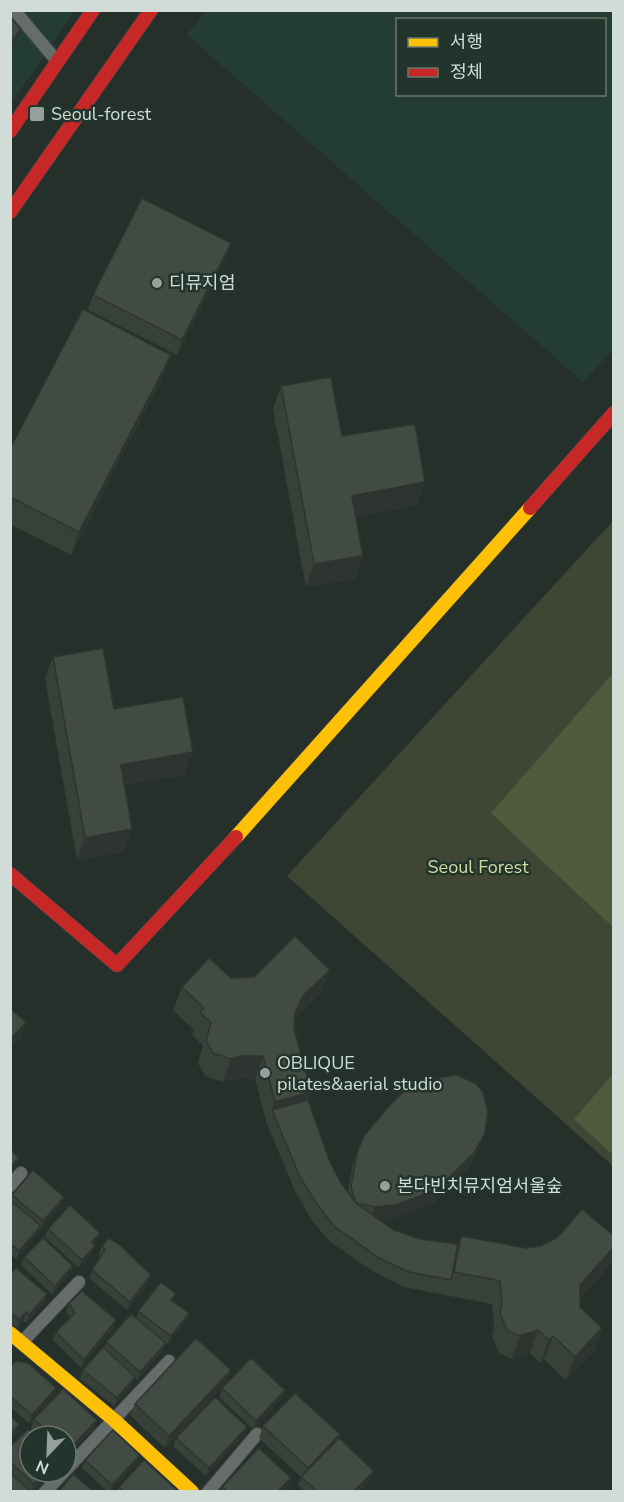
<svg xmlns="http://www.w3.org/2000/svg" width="624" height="1502" viewBox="0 0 624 1502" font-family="'Nunito Sans','Noto Sans KR',sans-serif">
	<rect width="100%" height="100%" fill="#26302b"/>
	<g fill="#243d32" fill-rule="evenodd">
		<polygon points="11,11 75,11 11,103"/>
		<path d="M 205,11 L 613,11 L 613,350 L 583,382 L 187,35 ZM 398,20 L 604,20 L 604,94 L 398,94 Z"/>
	</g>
	<polygon fill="#404634" points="613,521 613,1166 287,876"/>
	<g fill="#515a3d">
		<polygon points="613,673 613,927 491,813"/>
		<polygon points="613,1074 613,1155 574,1119"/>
	</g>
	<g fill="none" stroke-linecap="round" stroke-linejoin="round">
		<defs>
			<g id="lane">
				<polyline points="14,10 56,60"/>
				<polyline points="10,1186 21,1173"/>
				<polyline points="22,1342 79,1282"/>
				<polyline points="66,1470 169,1361"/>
				<polyline points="45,1492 64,1472"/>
				<polyline points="208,1492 257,1434"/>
			</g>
			<g id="slow">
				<polyline points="236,837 530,508"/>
				<polyline points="10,1333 114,1420 192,1492"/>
			</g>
			<g id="jam">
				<polyline points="10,131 93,10"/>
				<polyline points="10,212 151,10"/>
				<polyline points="530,508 614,413"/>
				<polyline points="10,874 117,965 236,837"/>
			</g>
		</defs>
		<use href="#lane" stroke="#424b46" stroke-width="14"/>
		<use href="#slow" stroke="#424b46" stroke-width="15"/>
		<use href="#jam" stroke="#424b46" stroke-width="15"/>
		<use href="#lane" stroke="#656c69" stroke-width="12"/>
		<use href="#slow" stroke="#ffc107" stroke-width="14"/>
		<use href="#jam" stroke="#c62828" stroke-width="14"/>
	</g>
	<g fill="#38403a">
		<polygon points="231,243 226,257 177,355 88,310 93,295"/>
		<polygon points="171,355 163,377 71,555 10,524 10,449"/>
		<polygon points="281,386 342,436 425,482 417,505 355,517 363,556 354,579 306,587 273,409"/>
		<polygon points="53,657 114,709 185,775 124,785 132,829 124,852 77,860 45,679"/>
		<polygon points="330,970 321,992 295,1019 294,1028 308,1100 330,1162 341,1183 348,1192 352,1167 357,1153 480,1147 469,1167 434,1202 422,1208 390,1219 380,1220 394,1230 420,1239 458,1244 461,1236 526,1248 614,1236 614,1256 611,1264 580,1298 580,1307 602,1328 594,1351 566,1380 544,1359 540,1363 530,1353 512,1359 499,1353 492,1336 494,1326 492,1304 404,1287 374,1272 329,1241 311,1219 295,1191 267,1124 255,1079 233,1079 223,1082 205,1076 198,1063 203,1045 192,1035 194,1030 173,1010 182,987 231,978"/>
		<polygon points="12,1195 61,1205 40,1230 40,1229 38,1234 16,1259 10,1254 10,1198"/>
		<polygon points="48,1229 100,1233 97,1241 94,1244 95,1246 92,1254 79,1268 45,1237"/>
		<polygon points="102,1246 148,1283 127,1310 89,1278 92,1270 100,1256 99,1254"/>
		<polygon points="24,1257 73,1266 70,1274 52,1294 21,1265"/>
		<polygon points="10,1274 47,1294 44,1303 26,1323 23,1320 17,1328 10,1323"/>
		<polygon points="173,1301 189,1313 186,1321 168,1344 159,1337 166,1343 163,1351 137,1380 135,1378 132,1385 114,1406 80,1379 83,1370 104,1348 106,1342 136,1318 138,1311"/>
		<polygon points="69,1303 116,1320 113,1329 81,1368 53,1340 56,1332 70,1317 66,1311"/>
		<polygon points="10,1366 53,1396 29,1423 10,1407"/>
		<polygon points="231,1370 227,1382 165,1448 130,1415 135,1404"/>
		<polygon points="222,1388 285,1390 282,1398 253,1429 219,1397"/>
		<polygon points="34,1419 97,1420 94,1428 66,1457 66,1436 40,1436 31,1428"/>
		<polygon points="263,1426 340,1434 338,1438 371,1479 359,1491 305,1491 298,1485 301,1477 259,1438"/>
		<polygon points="247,1427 244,1435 206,1476 173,1446 176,1438"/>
		<polygon points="10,1447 50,1472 32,1491 10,1491"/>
		<polygon points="140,1455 137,1463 111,1491 107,1491 82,1468 85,1460"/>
		<polygon points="291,1478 288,1486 283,1491 221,1491 222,1487"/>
		<polygon points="119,1487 178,1491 117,1491"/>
	</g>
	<g fill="#2e342f">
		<polygon points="21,29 12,51 10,54 10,44"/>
		<polygon points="231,243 226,257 177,355 182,340"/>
		<polygon points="171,355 163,377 71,555 79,532"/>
		<polygon points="425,482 417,505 343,519 352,496"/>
		<polygon points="363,556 354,579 306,587 314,564"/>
		<polygon points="193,752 185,775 112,787 121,765"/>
		<polygon points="132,829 124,852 77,860 85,838"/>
		<polygon points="330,970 321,992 295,1019 295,1013 303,996"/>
		<polygon points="26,1022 21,1037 10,1048 10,1040"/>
		<polygon points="241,1056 263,1056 255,1079 233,1079 223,1082 231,1059"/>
		<polygon points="311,1092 303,1115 272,1110 275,1102"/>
		<polygon points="485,1133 480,1147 469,1167 434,1202 422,1208 390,1219 370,1221 375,1207"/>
		<polygon points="19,1158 16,1166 10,1172 10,1167"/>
		<polygon points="64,1197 61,1205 40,1230 43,1221"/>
		<polygon points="41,1226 38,1234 16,1259 19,1251"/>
		<polygon points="100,1233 97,1241 89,1250 92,1242"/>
		<polygon points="95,1246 92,1254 79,1268 82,1260"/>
		<polygon points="614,1247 614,1256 611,1264 572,1308 580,1285"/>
		<polygon points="73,1266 70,1274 52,1294 55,1286"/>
		<polygon points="151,1275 148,1283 127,1310 130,1302"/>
		<polygon points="47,1294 44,1303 26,1323 29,1315"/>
		<polygon points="26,1312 23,1320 17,1328 20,1320"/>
		<polygon points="189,1313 186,1321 168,1344 171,1336"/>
		<polygon points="116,1320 113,1329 81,1368 84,1360"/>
		<polygon points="602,1328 594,1351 566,1380 575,1357"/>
		<polygon points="538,1330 530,1353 512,1359 520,1336"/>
		<polygon points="553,1336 544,1359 540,1363 549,1340"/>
		<polygon points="166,1343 163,1351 137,1380 140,1372"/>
		<polygon points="231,1370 227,1382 165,1448 169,1436"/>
		<polygon points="135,1377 132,1385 114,1406 117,1398"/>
		<polygon points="56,1388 53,1396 29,1423 32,1415"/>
		<polygon points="285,1390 282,1398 253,1429 256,1421"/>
		<polygon points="97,1420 94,1428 66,1457 68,1451"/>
		<polygon points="20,1424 17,1432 10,1439 10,1434"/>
		<polygon points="247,1427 244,1435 206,1476 209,1468"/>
		<polygon points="340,1434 335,1446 304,1479 308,1468"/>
		<polygon points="140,1455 137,1463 111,1491 110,1491 112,1485"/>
		<polygon points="374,1471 371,1479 359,1491 354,1491"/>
		<polygon points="45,1472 50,1472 31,1491 34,1484"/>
		<polygon points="291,1478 288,1486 283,1491 278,1491"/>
	</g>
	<g fill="#414a43" stroke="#2e342f" stroke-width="1.5">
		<polygon points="10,17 21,29 10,44"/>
		<polygon points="142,198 231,243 182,340 93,295"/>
		<polygon points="83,309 171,355 79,532 10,497 10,449"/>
		<polygon points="331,377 342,436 415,424 425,482 352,496 363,556 314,564 281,386"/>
		<polygon points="103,648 114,709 183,697 193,752 121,765 132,829 85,838 53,657"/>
		<polygon points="295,936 330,970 303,996 295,1013 294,1028 311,1092 275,1102 263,1056 241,1056 231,1059 213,1053 206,1041 211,1022 200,1013 204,1008 182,987 209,958 231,978 254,977"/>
		<polygon points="10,1008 26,1022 10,1040"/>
		<polygon points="457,1075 476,1084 483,1092 488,1112 485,1133 474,1153 439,1187 428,1193 395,1205 375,1207 356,1203 351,1187 357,1153 364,1136 390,1105 402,1093 417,1085 441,1077"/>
		<polygon points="308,1100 330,1162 341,1183 356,1203 394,1230 420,1239 458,1244 451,1280 409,1272 379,1258 334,1226 317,1204 300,1177 272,1110"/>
		<polygon points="10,1149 19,1158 10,1167"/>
		<polygon points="33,1170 64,1197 43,1221 12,1195"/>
		<polygon points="10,1200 41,1226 19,1251 10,1243"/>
		<polygon points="70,1205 100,1233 92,1242 95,1246 82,1260 48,1229"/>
		<polygon points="582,1209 614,1236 614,1247 580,1285 580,1307 602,1328 575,1357 553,1336 549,1340 538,1330 520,1336 507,1330 500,1313 502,1303 500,1281 454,1272 461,1236 526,1248 541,1246 558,1237"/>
		<polygon points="43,1238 73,1266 55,1286 24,1257"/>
		<polygon points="109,1238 121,1246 151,1275 130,1302 92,1270 105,1250 102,1246"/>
		<polygon points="16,1268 47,1294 29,1315 26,1312 20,1320 10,1312 10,1274"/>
		<polygon points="161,1282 176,1294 171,1300 189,1313 171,1336 138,1311"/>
		<polygon points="82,1291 116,1320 84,1360 56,1332 75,1313 69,1303"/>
		<polygon points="131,1314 166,1343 140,1372 106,1342"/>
		<polygon points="196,1338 231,1370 169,1436 135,1404"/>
		<polygon points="103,1347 135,1377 117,1398 83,1370"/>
		<polygon points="251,1358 285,1390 256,1421 222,1388"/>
		<polygon points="16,1361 28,1363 56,1388 32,1415 10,1396 10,1366"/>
		<polygon points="63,1389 97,1420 68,1451 66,1449 66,1436 52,1436 34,1419"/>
		<polygon points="295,1393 340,1434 308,1468 263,1426"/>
		<polygon points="215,1397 247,1427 209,1468 176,1438"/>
		<polygon points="10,1416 20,1424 10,1434"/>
		<polygon points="28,1429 36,1436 30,1436 30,1472 45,1472 34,1484 10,1462 10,1447"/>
		<polygon points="113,1430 140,1455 112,1485 85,1460"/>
		<polygon points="339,1438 374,1471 354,1491 317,1491 301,1477"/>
		<polygon points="259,1448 291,1478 278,1491 227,1491 222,1487"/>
		<polygon points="144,1460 178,1491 124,1491 119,1487"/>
		<polygon points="10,1473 30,1491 10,1491"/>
		<polygon points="73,1474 93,1491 59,1491"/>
	</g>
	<g fill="#95a09a" stroke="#22342b" stroke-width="2">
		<rect x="29" y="106" width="16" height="16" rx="3"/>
		<circle cx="157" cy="283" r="6"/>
		<circle cx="265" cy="1073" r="6"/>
		<circle cx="385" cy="1186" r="6"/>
	</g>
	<g text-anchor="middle" stroke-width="5" stroke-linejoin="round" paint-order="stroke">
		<g font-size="18" fill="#d1dcd6" stroke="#22342b" text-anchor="start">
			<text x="51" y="120">Seoul-forest</text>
			<text x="169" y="289">디뮤지엄</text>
			<text x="277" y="1069">OBLIQUE<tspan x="277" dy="21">pilates&amp;aerial studio</tspan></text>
			<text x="397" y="1192">본다빈치뮤지엄서울숲</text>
		</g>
		<g font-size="18" fill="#ccdda0" stroke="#22342b">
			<text x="478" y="873">Seoul Forest</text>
		</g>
	</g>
	<rect width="624" height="1502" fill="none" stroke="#d1dcd6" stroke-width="24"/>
	<rect x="396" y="18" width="210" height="78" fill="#22342b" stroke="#68776f" stroke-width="1.5"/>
	<rect x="408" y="38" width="30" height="9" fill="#ffc107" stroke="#68776f" stroke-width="1.5"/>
	<text x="450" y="48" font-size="18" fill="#d1dcd6">서행</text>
	<rect x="408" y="68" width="30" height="9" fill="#c62828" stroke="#68776f" stroke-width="1.5"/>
	<text x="450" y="78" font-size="18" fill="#d1dcd6">정체</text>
	<g transform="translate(48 1454) rotate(203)"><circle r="28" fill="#22342b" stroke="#68776f" stroke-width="1.5"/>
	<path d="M0-4.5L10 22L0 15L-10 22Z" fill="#95a09a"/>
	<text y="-9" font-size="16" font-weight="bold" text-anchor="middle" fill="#d1dcd6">N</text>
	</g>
</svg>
